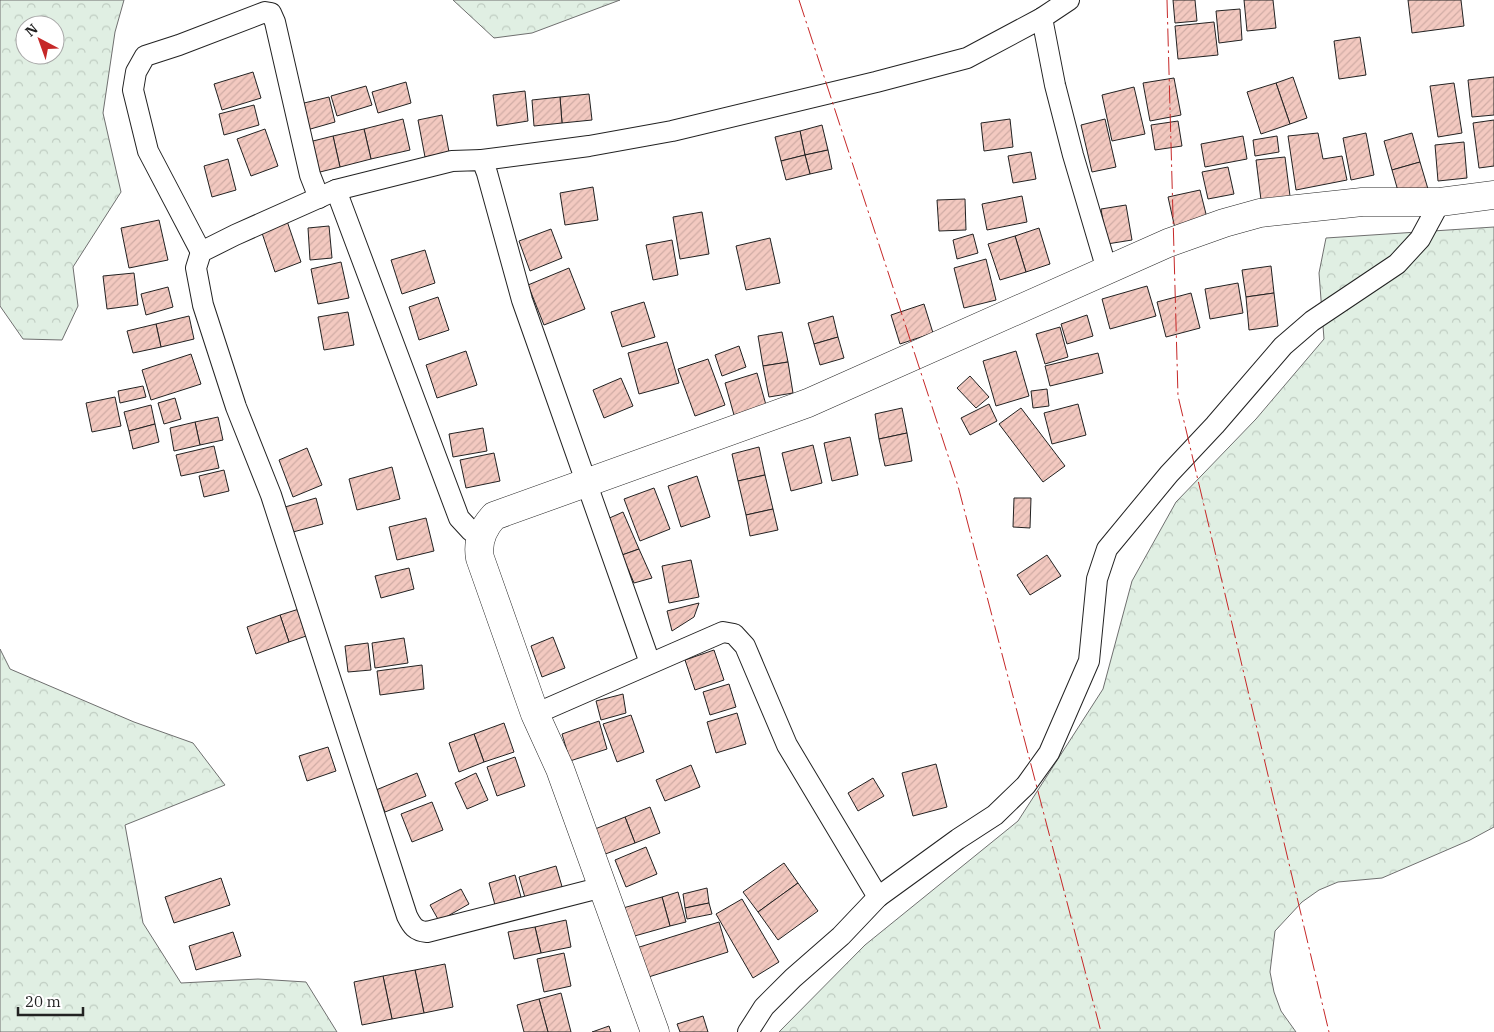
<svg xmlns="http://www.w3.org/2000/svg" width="1494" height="1032" viewBox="0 0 1494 1032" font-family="'IBM Plex Serif',serif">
	<defs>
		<pattern id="forest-crowns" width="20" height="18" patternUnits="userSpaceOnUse" patternTransform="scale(1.25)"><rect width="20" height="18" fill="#e0efe3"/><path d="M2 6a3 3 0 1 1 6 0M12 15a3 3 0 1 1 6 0" fill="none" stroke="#c0cdc2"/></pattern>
		<pattern id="building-hatch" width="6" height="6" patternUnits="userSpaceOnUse" patternTransform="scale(1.25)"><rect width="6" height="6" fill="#f3c9c0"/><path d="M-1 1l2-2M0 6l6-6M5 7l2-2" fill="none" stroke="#d0aca5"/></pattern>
	</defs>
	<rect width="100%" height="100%" fill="#fff"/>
	<g fill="url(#forest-crowns)" stroke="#6f6f6f" fill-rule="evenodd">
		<path d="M 0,0 L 124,0 L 115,32 L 103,113 L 121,192 L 73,267 L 78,306 L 62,340 L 23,339 L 0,306 ZM 25,25 L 55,25 L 55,55 L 25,55 Z"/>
		<polygon points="453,0 620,0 532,33 494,38"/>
		<polygon points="1494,227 1494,827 1470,840 1382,878 1338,882 1319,890 1302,902 1275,931 1270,972 1274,992 1281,1011 1296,1032 779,1032 865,945 1018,821 1103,689 1132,581 1176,502 1256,419 1324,339 1319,273 1326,238"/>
		<polygon points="0,649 10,669 134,722 193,743 225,785 125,825 143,923 181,983 258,979 306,982 337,1032 0,1032"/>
	</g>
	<g fill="url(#building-hatch)" stroke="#222">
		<polygon points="1173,0 1195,0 1197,21 1175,23"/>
		<polygon points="1244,0 1273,0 1276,28 1247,31"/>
		<polygon points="1408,0 1461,0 1464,26 1412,33"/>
		<polygon points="1240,9 1242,40 1219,43 1216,11"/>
		<polygon points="1214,22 1218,55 1178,59 1175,26"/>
		<polygon points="1360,37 1366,75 1339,79 1334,41"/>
		<polygon points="253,72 261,98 222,110 214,84"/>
		<polygon points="1293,77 1307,118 1290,124 1276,83"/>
		<polygon points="1494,77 1494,115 1472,117 1468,80"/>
		<polygon points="1174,78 1181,115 1150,121 1143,83"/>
		<polygon points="406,82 411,103 378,113 372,92"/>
		<polygon points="1276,83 1290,124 1261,134 1247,92"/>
		<polygon points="1454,83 1462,133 1438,137 1430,86"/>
		<polygon points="366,86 372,105 337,116 331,96"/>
		<polygon points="1134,87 1145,134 1112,141 1102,95"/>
		<polygon points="525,91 528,121 497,126 493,95"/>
		<polygon points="589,94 592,120 562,123 560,97"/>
		<polygon points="329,97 335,122 307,130 300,104"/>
		<polygon points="560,97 562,123 534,126 532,100"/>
		<polygon points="254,105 259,125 224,135 219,114"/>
		<polygon points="442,115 449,152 425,157 418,120"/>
		<polygon points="403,119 410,150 371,159 364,129"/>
		<polygon points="1010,119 1013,147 984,151 981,123"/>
		<polygon points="1105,119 1116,167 1092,172 1081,125"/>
		<polygon points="1494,120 1494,166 1479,168 1473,123"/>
		<polygon points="1178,121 1182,146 1155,150 1151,125"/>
		<polygon points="822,125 828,150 805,155 800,131"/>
		<polygon points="265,129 278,166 251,176 237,139"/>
		<polygon points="364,129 371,159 340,167 333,136"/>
		<polygon points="800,131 805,155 781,161 775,137"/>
		<polygon points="1318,133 1323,159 1342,156 1347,180 1296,190 1288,136"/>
		<polygon points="1366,133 1374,175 1351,180 1343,138"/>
		<polygon points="1412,133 1420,162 1392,170 1384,141"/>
		<polygon points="333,136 340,167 312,174 305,143"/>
		<polygon points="1243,136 1247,159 1205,167 1201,144"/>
		<polygon points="1277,136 1279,152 1255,156 1253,140"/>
		<polygon points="1464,142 1467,178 1438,181 1435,145"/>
		<polygon points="828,150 832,169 810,174 805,155"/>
		<polygon points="1031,152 1036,179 1013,183 1008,156"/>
		<polygon points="805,155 810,174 786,180 781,161"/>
		<polygon points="1285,157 1290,196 1261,200 1256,160"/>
		<polygon points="228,159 236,190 212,197 204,166"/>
		<polygon points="1420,162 1428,189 1400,198 1392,170"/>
		<polygon points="1228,167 1234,194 1208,199 1202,172"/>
		<polygon points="593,187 598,220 565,225 560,193"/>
		<polygon points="1200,190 1209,226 1176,233 1168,197"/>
		<polygon points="1022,196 1027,222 987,230 982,204"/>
		<polygon points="965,199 966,230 939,231 937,200"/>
		<polygon points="1126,205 1132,240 1107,244 1101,209"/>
		<polygon points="702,212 709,254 680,259 673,217"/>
		<polygon points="159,220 168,260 129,268 121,228"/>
		<polygon points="287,221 301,262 275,272 261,230"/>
		<polygon points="329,226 332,258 310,260 308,228"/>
		<polygon points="1039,228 1050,264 1026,272 1015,236"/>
		<polygon points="551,229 562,258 530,271 519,241"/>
		<polygon points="973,234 978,253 957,259 953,240"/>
		<polygon points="1015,236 1026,272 1000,280 988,244"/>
		<polygon points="770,238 780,283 746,290 736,246"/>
		<polygon points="672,240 678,275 653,280 646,245"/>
		<polygon points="425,250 435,283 402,294 391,260"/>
		<polygon points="986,259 996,300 964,308 954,268"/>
		<polygon points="341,262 349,298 318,304 311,269"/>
		<polygon points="1271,266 1274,293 1246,297 1242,270"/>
		<polygon points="569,268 585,309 544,325 528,285"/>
		<polygon points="134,273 138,305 107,309 103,276"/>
		<polygon points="1238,283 1243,313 1210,319 1205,289"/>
		<polygon points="1147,286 1156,316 1110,329 1102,299"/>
		<polygon points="168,287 173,307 146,315 141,294"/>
		<polygon points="1191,293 1200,328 1166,337 1157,302"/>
		<polygon points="1274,293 1278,326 1249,330 1246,297"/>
		<polygon points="438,297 449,330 419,340 409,307"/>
		<polygon points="644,302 655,337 622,347 611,312"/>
		<polygon points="924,304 933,333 900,344 891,315"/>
		<polygon points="348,312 354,345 324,350 318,317"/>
		<polygon points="1087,315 1093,336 1067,344 1061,324"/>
		<polygon points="189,316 194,339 161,347 156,324"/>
		<polygon points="833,316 838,337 814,344 808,323"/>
		<polygon points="156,324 161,347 133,353 127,331"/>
		<polygon points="1060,327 1068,357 1045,364 1036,334"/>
		<polygon points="782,332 788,362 763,366 758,336"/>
		<polygon points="838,337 844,358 820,365 814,344"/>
		<polygon points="667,342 679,383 639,394 628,353"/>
		<polygon points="739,346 746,367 722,376 715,355"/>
		<polygon points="466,351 477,385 437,398 426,365"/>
		<polygon points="1016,351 1029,396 996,406 983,361"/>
		<polygon points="1098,353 1103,373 1050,386 1045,366"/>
		<polygon points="191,354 201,384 151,400 142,370"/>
		<polygon points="708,359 725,405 695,416 678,369"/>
		<polygon points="788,362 793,393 769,397 763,366"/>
		<polygon points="757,373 766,405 734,415 725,383"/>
		<polygon points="970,376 989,397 976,408 957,388"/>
		<polygon points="621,378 633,406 604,418 593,390"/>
		<polygon points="143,386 146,397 120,403 118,391"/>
		<polygon points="1047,389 1049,406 1033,408 1031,391"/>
		<polygon points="115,397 121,426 92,432 86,403"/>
		<polygon points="175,398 181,419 164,424 158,403"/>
		<polygon points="989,404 997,421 970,435 961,418"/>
		<polygon points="1078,404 1086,435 1052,444 1044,413"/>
		<polygon points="151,405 155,424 129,431 124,412"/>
		<polygon points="902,408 907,433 879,439 875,414"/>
		<polygon points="1021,408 1065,466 1043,482 999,424"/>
		<polygon points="218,417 223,440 200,445 195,422"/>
		<polygon points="195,422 200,445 174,451 170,428"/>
		<polygon points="155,424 159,442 133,449 129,431"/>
		<polygon points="483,428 487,451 453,457 449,434"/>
		<polygon points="907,433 912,461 885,466 879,439"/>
		<polygon points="850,437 858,475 832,481 824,443"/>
		<polygon points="813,445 822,483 791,491 782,453"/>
		<polygon points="214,446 219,468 181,476 176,455"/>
		<polygon points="759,447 765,475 738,481 732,454"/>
		<polygon points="307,448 322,485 293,497 279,460"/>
		<polygon points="494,453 500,481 466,488 460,460"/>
		<polygon points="392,467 400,499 357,510 349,479"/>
		<polygon points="224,470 229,491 204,497 199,476"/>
		<polygon points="765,475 773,509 746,515 738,481"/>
		<polygon points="697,476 710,517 681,527 668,486"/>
		<polygon points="654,488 670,529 640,541 624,499"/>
		<polygon points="316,498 323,524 293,532 285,507"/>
		<polygon points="1014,498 1031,498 1030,528 1013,527"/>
		<polygon points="773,509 778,530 750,536 746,515"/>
		<polygon points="623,512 639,549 622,555 605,520"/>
		<polygon points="426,518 434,551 397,560 389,527"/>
		<polygon points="639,549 652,578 634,583 622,555"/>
		<polygon points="1047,555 1061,576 1030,595 1017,575"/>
		<polygon points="691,560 699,597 669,603 662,566"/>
		<polygon points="409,568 414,589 381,598 375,576"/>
		<polygon points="699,603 694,617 672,631 667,611"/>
		<polygon points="299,609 309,635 289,642 280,615"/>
		<polygon points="280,615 289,642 256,654 247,627"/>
		<polygon points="553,637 565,668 542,677 531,646"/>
		<polygon points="404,638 408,663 375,668 372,643"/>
		<polygon points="368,643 371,670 348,672 345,646"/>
		<polygon points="714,650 724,680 695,690 685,660"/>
		<polygon points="422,665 424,689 380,695 377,671"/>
		<polygon points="729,684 736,707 710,715 703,692"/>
		<polygon points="623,694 626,713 601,720 596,701"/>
		<polygon points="737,713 746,744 716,753 707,722"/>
		<polygon points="631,715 644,752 617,762 603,724"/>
		<polygon points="599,721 607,749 570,761 562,734"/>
		<polygon points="504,723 514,752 484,762 474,734"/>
		<polygon points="474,734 484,762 459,772 449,743"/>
		<polygon points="328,747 336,771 307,781 299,756"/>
		<polygon points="515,757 525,786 497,796 487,767"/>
		<polygon points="936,764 947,807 913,816 902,773"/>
		<polygon points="691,765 700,787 665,801 656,780"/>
		<polygon points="417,773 426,796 385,812 376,790"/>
		<polygon points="476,773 488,800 467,809 455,783"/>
		<polygon points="873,778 884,796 858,811 848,793"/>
		<polygon points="432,802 443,830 412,842 401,814"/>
		<polygon points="650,807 660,833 635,843 625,817"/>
		<polygon points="625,817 635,843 600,856 590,831"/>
		<polygon points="646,847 657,874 626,887 615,860"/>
		<polygon points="784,863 798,883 758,912 743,892"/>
		<polygon points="556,866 563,890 526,901 519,877"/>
		<polygon points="515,875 521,897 495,905 489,883"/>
		<polygon points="221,878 230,905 174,923 165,897"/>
		<polygon points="798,883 818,911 778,940 758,912"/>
		<polygon points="707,888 709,903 685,908 683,894"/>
		<polygon points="461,889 469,904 439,921 430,905"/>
		<polygon points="678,892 686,922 670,926 662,897"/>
		<polygon points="662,897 670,926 631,937 623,908"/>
		<polygon points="742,899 779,962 753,978 716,914"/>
		<polygon points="709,903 712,914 687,919 685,908"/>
		<polygon points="566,920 571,947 541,953 535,927"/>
		<polygon points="719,922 728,952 639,980 630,950"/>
		<polygon points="535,927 541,953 514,959 508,932"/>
		<polygon points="233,932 241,956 196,970 189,946"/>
		<polygon points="564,953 571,986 544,992 537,959"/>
		<polygon points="445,964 453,1007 424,1013 415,970"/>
		<polygon points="415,970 424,1013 392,1019 383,976"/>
		<polygon points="383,976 392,1019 362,1025 354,982"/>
		<polygon points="561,993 571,1032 548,1032 539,999"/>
		<polygon points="539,999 548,1032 524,1032 517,1005"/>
		<polygon points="703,1016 708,1032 680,1032 677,1024"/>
		<polygon points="609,1026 611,1032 592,1032"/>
	</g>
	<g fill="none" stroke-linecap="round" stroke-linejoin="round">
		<defs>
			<g id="minor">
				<polyline points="1042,18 1055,85 1073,155 1107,270"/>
				<polyline points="482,160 589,146 672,131 876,82 967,58 1042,18 1069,0"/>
				<polyline points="336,190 459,518 471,531 481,534"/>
				<polyline points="201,252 148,151 133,90 136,72 145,56 179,45 265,12 271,13 275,22 310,175 319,198"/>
				<polyline points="535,714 723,632 734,634 745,646 787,745 878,897"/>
				<path d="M 603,887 L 427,932 C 415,931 412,926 407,916 L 271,495 L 236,407 L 203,305 L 196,268 L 201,252 L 235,235 L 336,190 L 452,161 L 482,160 L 487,173 L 522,300 L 650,663"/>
				<polyline points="748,1032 764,1007 793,978 841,936 878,897 958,839 995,815 1026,785 1049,753 1089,661 1097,579 1107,549 1169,474 1215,425 1283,346 1312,321 1397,264 1420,239 1440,202"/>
			</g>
			<path id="secondary" d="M 655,1032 L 560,769 L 535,714 L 480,558 C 477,542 483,528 494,516 L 808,403 L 1168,243 L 1224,223 L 1260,213 L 1362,202 L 1440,202 L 1494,195"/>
		</defs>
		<use href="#minor" stroke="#222" stroke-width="22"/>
		<use href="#secondary" stroke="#222" stroke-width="29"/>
		<use href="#minor" stroke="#fff" stroke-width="20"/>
		<use href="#secondary" stroke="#fff" stroke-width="28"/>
		<g stroke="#c62828" stroke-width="1" stroke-dasharray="18 4 2.5 4" stroke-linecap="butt">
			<polyline points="799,0 958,486 1101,1032"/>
			<polyline points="1167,0 1178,396 1329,1032"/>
		</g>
	</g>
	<g transform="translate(40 40) rotate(319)"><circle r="24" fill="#ffffff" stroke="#a7a7a7"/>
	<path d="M0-4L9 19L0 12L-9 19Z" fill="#c62828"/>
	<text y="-8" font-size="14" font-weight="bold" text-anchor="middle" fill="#222222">N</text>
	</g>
	<path d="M18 1007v8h65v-8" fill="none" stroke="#222222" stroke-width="2.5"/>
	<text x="25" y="1007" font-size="15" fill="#222222" stroke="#ffffff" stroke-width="4" paint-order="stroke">20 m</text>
</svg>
